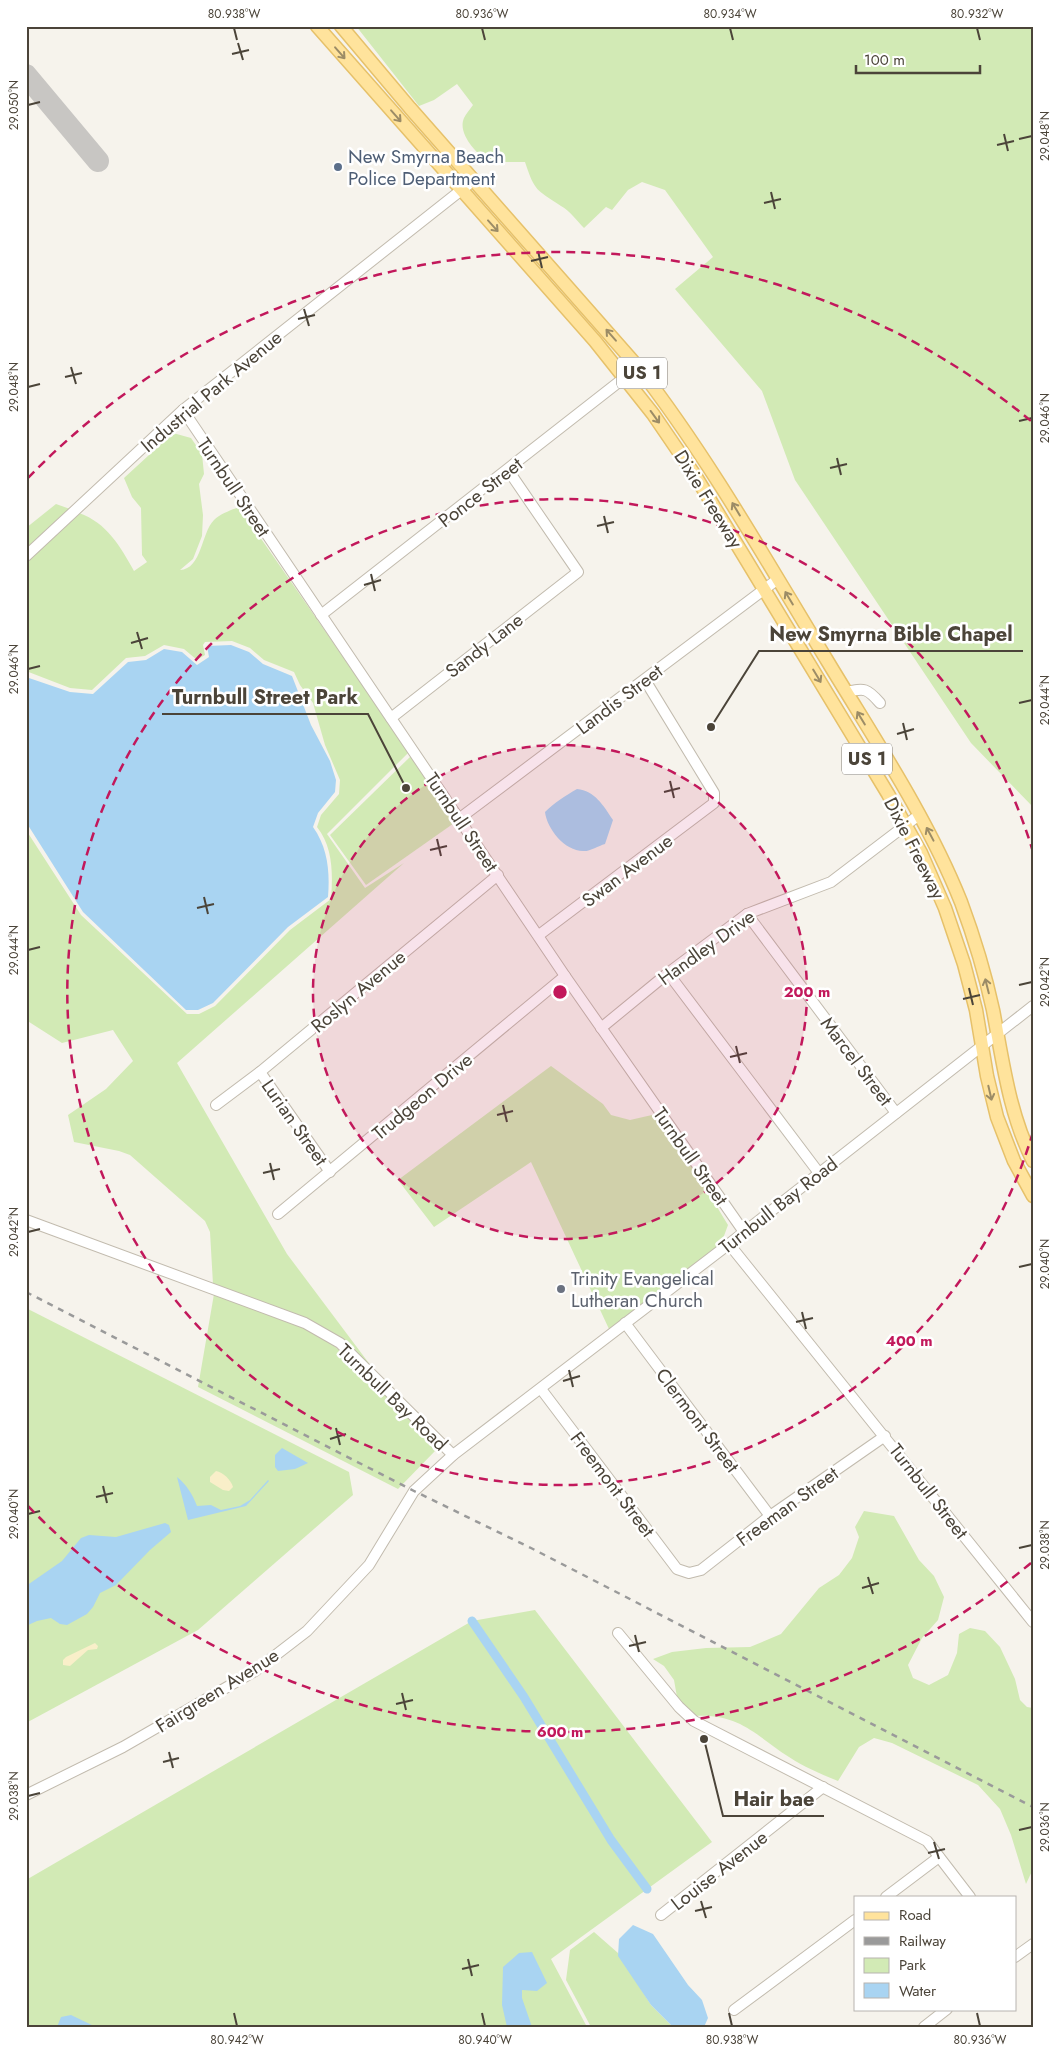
<svg xmlns="http://www.w3.org/2000/svg" width="1059" height="2053" viewBox="0 0 1059 2053" font-family="Jost,sans-serif">
	<rect width="100%" height="100%" fill="#f6f3ec"/>
	<g fill="#d2eab5">
		<path d="M 356,26 L 1033,26 L 1033,807 L 971,743 L 795,480 L 762,391 L 675,289 L 713,257 L 665,190 L 642,182 L 628,190 L 612,210 L 606,207 L 584,228 C 577,221 570,211 561,206 C 536,189 535,192 525,162 L 487,162 C 477,153 457,134 464,118 C 466,114 470,109 473,105 L 457,84 L 434,100 L 419,106 Z"/>
		<path d="M 173,433 L 191,438 L 202,454 L 204,474 L 199,484 L 203,515 L 202,536 L 193,559 L 180,570 C 202,569 201,533 214,520 C 220,514 231,510 239,507 L 409,752 L 327,834 L 365,888 L 404,863 L 177,1063 L 287,1254 L 377,1374 L 342,1339 L 213,1284 L 210,1232 L 205,1221 L 130,1155 L 119,1151 L 74,1142 L 68,1115 L 106,1089 L 133,1061 L 113,1030 L 62,1043 L 26,1020 L 26,830 L 81,915 L 187,1014 L 199,1014 L 215,1006 L 290,930 L 331,899 C 333,874 333,847 317,827 L 321,815 L 339,794 L 340,780 L 325,745 L 313,703 L 300,685 L 294,672 L 264,660 L 250,648 L 232,641 L 205,642 L 203,645 L 205,655 L 197,660 L 184,649 L 164,645 L 145,656 L 126,658 L 92,690 L 70,688 L 26,671 L 26,562 L 79,513 C 107,523 120,546 134,571 L 147,562 L 142,555 L 141,508 L 132,497 L 124,478 Z"/>
		<polygon points="56,504 70,509 26,549 26,528"/>
		<polygon points="411,756 457,821 366,885 330,835"/>
		<path d="M 551,1066 L 603,1104 L 611,1115 L 630,1120 L 652,1115 C 684,1147 705,1187 728,1225 L 721,1244 L 609,1329 L 531,1162 L 434,1227 L 398,1180 Z"/>
		<path d="M 214,1294 C 243,1305 274,1314 303,1327 C 348,1347 404,1411 435,1451 L 398,1489 L 198,1387 Z"/>
		<polygon points="26,1308 349,1472 353,1495 198,1630 26,1723"/>
		<path d="M 864,1511 L 894,1516 L 919,1560 L 934,1576 L 944,1597 L 938,1620 L 922,1638 L 908,1665 L 913,1678 L 929,1685 L 948,1675 L 957,1653 L 959,1634 L 970,1628 L 985,1631 L 1000,1647 L 1015,1679 L 1020,1700 L 1027,1707 L 1033,1708 L 1033,1869 L 1026,1884 L 1011,1835 L 1000,1809 L 978,1785 L 892,1743 L 874,1738 L 859,1747 L 838,1781 C 821,1774 804,1767 789,1757 C 755,1735 740,1714 696,1716 L 677,1697 L 674,1680 L 664,1666 L 653,1659 L 672,1652 L 706,1648 L 750,1647 L 781,1634 L 819,1588 L 839,1575 L 852,1558 L 859,1537 L 855,1527 Z"/>
		<polygon points="535,1610 712,1842 551,1959 587,2027 26,2027 26,1880 472,1621"/>
		<polygon points="594,1932 618,1953 651,2005 673,2027 591,2027 566,1980 570,1950"/>
	</g>
	<g fill="#f9efc9">
		<path d="M 216,1471 C 223,1472 231,1480 233,1487 L 229,1491 L 223,1490 L 210,1482 L 210,1477 Z"/>
		<polygon points="95,1643 98,1646 97,1649 88,1650 70,1666 63,1665 63,1660 66,1657"/>
	</g>
	<g fill="#a9d4f2">
		<path d="M 231,645 L 249,652 L 263,664 L 292,676 L 311,725 L 330,761 L 336,780 L 335,792 L 318,813 L 313,827 C 328,848 330,872 328,897 L 288,927 L 213,1003 L 198,1010 L 186,1010 L 83,912 L 26,822 L 26,677 L 70,692 L 93,694 L 128,662 L 146,660 L 164,649 L 182,652 L 197,665 L 209,657 L 207,646 Z"/>
		<path d="M 577,789 C 595,791 603,805 613,820 L 605,844 C 598,846 589,852 583,851 C 565,851 547,829 545,812 C 555,802 565,796 577,789 Z"/>
		<polygon points="282,1448 308,1463 295,1469 278,1471 275,1467 275,1455"/>
		<path d="M 177,1477 C 186,1484 193,1495 197,1506 L 211,1505 L 221,1510 L 240,1506 L 250,1500 L 268,1480 L 269,1481 L 246,1506 L 188,1520 Z"/>
		<polygon points="165,1523 169,1525 171,1532 150,1550 116,1585 100,1593 93,1607 87,1614 67,1625 60,1624 51,1618 37,1621 26,1626 26,1586 62,1561 81,1538 89,1535 116,1537"/>
		<polygon points="633,1925 653,1934 688,1985 702,2000 708,2018 704,2027 673,2027 651,2005 618,1956 619,1939"/>
		<polygon points="532,1952 547,1983 537,1991 522,1990 522,1998 532,2027 507,2027 502,2005 503,1967 519,1953"/>
		<polygon points="71,2015 94,2026 95,2027 57,2027 61,2017"/>
	</g>
	<g fill="none" stroke-linecap="round" stroke-linejoin="round">
		<polyline stroke="#a9d4f2" stroke-width="9" points="472,1621 524,1697 611,1840 647,1889"/>
		<polyline stroke="#c8c6c3" stroke-width="22" points="26,75 98,161"/>
		<defs>
			<g id="minor">
				<polyline points="183,410 565,976 744,1232"/>
				<polyline points="26,556 183,410 474,180"/>
				<polyline points="321,615 638,367"/>
				<path d="M 846,692 C 865,688 867,688 880,703"/>
				<polyline points="391,718 578,572 508,470"/>
				<polyline points="460,818 778,579"/>
				<polyline points="747,914 896,1113"/>
				<polyline points="539,935 714,803 714,793 645,680"/>
				<polyline points="668,973 819,1173"/>
				<polyline points="601,1028 668,973 747,914 831,882 919,815"/>
				<polyline points="260,1072 330,1172"/>
				<polyline points="216,1105 260,1072 498,875"/>
				<polyline points="278,1214 565,976"/>
				<polyline points="26,1220 305,1323 340,1343 453,1455"/>
				<polyline points="729,1244 1033,1622"/>
				<polyline points="625,1323 770,1516"/>
				<polyline points="541,1389 677,1569 689,1573 701,1570 770,1516 885,1436"/>
				<polyline points="618,1633 679,1707 694,1721 927,1841 970,1897"/>
				<polyline points="26,1795 123,1747 255,1671 307,1631 369,1565 414,1491 453,1455 729,1244 1033,1006"/>
				<polyline points="886,1897 939,1857"/>
				<polyline points="661,1915 823,1787"/>
				<polyline points="1015,1957 1033,1944"/>
				<polyline points="734,2010 855,1920"/>
				<polyline points="924,2027 947,2009"/>
			</g>
			<g id="major">
				<polyline points="317,26 595,341 653,414 696,477 888,794 921,853 945,908 964,964 976,1010 987,1076 997,1117 1014,1161 1033,1196"/>
				<path d="M 341,26 L 410,108 L 638,367 C 710,460 767,562 828,662 C 875,740 927,817 961,902 C 974,937 985,973 993,1010 C 1003,1062 1009,1113 1033,1161"/>
			</g>
		</defs>
		<use href="#minor" stroke="#c2bbae" stroke-width="12"/>
		<use href="#major" stroke="#e6c16a" stroke-width="15"/>
		<use href="#minor" stroke="#fff" stroke-width="10"/>
		<use href="#major" stroke="#ffe39c" stroke-width="12"/>
		<polyline stroke="#9a9a9a" stroke-width="2.5" stroke-dasharray="6 6" stroke-linecap="butt" points="26,1292 414,1491 531,1548 1033,1807"/>
	</g>
	<defs><path id="oneway-shaft" d="M-6 0H5M1.5-3L5.5 0L1.5 3" fill="none" stroke-width="1.6" stroke-linecap="round" stroke-linejoin="round" transform="scale(1.25)"/></defs>
	<g stroke="#9c8c66">
		<use href="#oneway-shaft" transform="translate(340 53) rotate(49)"/>
		<use href="#oneway-shaft" transform="translate(396 116) rotate(49)"/>
		<use href="#oneway-shaft" transform="translate(493 226) rotate(48)"/>
		<use href="#oneway-shaft" transform="translate(611 335) rotate(-131)"/>
		<use href="#oneway-shaft" transform="translate(655 417) rotate(54)"/>
		<use href="#oneway-shaft" transform="translate(736 509) rotate(-121)"/>
		<use href="#oneway-shaft" transform="translate(789 598) rotate(-121)"/>
		<use href="#oneway-shaft" transform="translate(817 676) rotate(59)"/>
		<use href="#oneway-shaft" transform="translate(861 718) rotate(-121)"/>
		<use href="#oneway-shaft" transform="translate(930 834) rotate(-118)"/>
		<use href="#oneway-shaft" transform="translate(987 986) rotate(-104)"/>
		<use href="#oneway-shaft" transform="translate(990 1093) rotate(77)"/>
	</g>
	<path fill="none" stroke="#4b4439" stroke-width="2" d="M 234,28 L 237,40M 482,28 L 485,40M 730,28 L 733,40M 977,28 L 980,40M 238,43 L 243,60M 232,54 L 249,50M 28,105 L 40,102M 1004,134 L 1008,151M 1019,139 L 1032,136M 997,145 L 1014,141M 771,192 L 775,209M 764,203 L 781,199M 538,251 L 542,268M 531,261 L 548,257M 304,309 L 309,326M 298,319 L 315,315M 71,367 L 76,384M 65,377 L 82,373M 28,387 L 40,384M 1019,421 L 1032,418M 837,458 L 841,475M 830,468 L 847,464M 604,516 L 608,533M 597,526 L 614,522M 371,574 L 375,591M 364,585 L 381,580M 137,632 L 142,649M 131,643 L 148,638M 28,669 L 40,666M 1019,703 L 1032,700M 903,723 L 907,740M 897,734 L 914,729M 670,781 L 674,798M 664,792 L 680,788M 437,839 L 441,856M 430,850 L 447,846M 204,897 L 208,914M 197,908 L 214,904M 28,950 L 40,947M 1019,985 L 1032,982M 969,988 L 973,1005M 963,999 L 980,995M 736,1046 L 740,1063M 730,1057 L 747,1053M 503,1105 L 507,1122M 497,1115 L 513,1111M 270,1163 L 274,1180M 263,1173 L 280,1169M 28,1232 L 40,1229M 1019,1267 L 1032,1264M 802,1312 L 806,1329M 796,1322 L 813,1318M 569,1370 L 573,1387M 563,1381 L 580,1376M 336,1428 L 340,1445M 330,1439 L 346,1434M 103,1486 L 107,1503M 96,1497 L 113,1493M 28,1514 L 40,1511M 1019,1548 L 1032,1545M 868,1577 L 873,1594M 862,1588 L 879,1583M 635,1635 L 639,1652M 629,1646 L 646,1642M 402,1693 L 406,1710M 396,1704 L 413,1700M 169,1752 L 173,1768M 163,1762 L 179,1758M 28,1796 L 40,1793M 1019,1830 L 1032,1827M 934,1842 L 939,1859M 928,1853 L 945,1849M 701,1901 L 706,1918M 695,1911 L 712,1907M 468,1959 L 472,1976M 462,1969 L 479,1965M 234,2013 L 237,2026M 482,2013 L 485,2026M 729,2013 L 732,2026M 977,2013 L 980,2026"/>
	<circle cx="560" cy="992" r="247" fill="#c2185b" fill-opacity=".12"/>
	<g fill="none" stroke="#c2185b" stroke-width="2.5" stroke-dasharray="9 6">
		<circle cx="560" cy="992" r="247"/>
		<path d="M1033 1132A493 493 0 1 1 1033 852"/>
		<path d="M1031 1563A740 740 0 0 1 28 1506M28 478A740 740 0 0 1 1031 421"/>
	</g>
	<circle fill="#5c6f8a" stroke="#fff" stroke-width="2" cx="338" cy="167" r="5"/>
	<circle fill="#6b7280" stroke="#fff" stroke-width="2" cx="561" cy="1289" r="5"/>
	<g text-anchor="middle" stroke-width="5" stroke-linejoin="round" paint-order="stroke">
		<g fill="#fff" stroke="#817c74" stroke-width="1">
			<rect x="617" y="357.5" width="50" height="31" rx="4"/>
			<rect x="842" y="743.5" width="50" height="31" rx="4"/>
		</g>
		<g font-size="18" font-weight="bold" fill="#4b4439">
			<text x="642" y="379">US 1</text>
			<text x="867" y="765">US 1</text>
		</g>
		<g font-size="19" fill="#4e5e75" stroke="#fff" text-anchor="start">
			<text x="348" y="163">New Smyrna Beach<tspan x="348" dy="22">Police Department</tspan></text>
		</g>
		<g font-size="19" fill="#4b4439" stroke="#fff">
			<text transform="translate(211 391) rotate(-40)" y="7">Industrial Park Avenue</text>
			<text transform="translate(234 487) rotate(56)" y="7">Turnbull Street</text>
			<text transform="translate(480 492) rotate(-38)" y="7">Ponce Street</text>
			<text transform="translate(709 499) rotate(58)" y="7">Dixie Freeway</text>
			<text transform="translate(484 645) rotate(-38)" y="7">Sandy Lane</text>
			<text transform="translate(619 699) rotate(-37)" y="7">Landis Street</text>
			<text transform="translate(462 822) rotate(56)" y="7">Turnbull Street</text>
			<text transform="translate(915 848) rotate(63)" y="7">Dixie Freeway</text>
			<text transform="translate(627 870) rotate(-37)" y="7">Swan Avenue</text>
			<text transform="translate(706 947) rotate(-36)" y="7">Handley Drive</text>
			<text transform="translate(358 991) rotate(-40)" y="7">Roslyn Avenue</text>
			<text transform="translate(857 1061) rotate(53)" y="7">Marcel Street</text>
			<text transform="translate(422 1096) rotate(-40)" y="7">Trudgeon Drive</text>
			<text transform="translate(295 1122) rotate(55)" y="7">Lurian Street</text>
			<text transform="translate(691 1156) rotate(55)" y="7">Turnbull Street</text>
			<text transform="translate(778 1205) rotate(-38)" y="7">Turnbull Bay Road</text>
			<text transform="translate(393 1397) rotate(44)" y="7">Turnbull Bay Road</text>
			<text transform="translate(698 1420) rotate(53)" y="7">Clermont Street</text>
			<text transform="translate(613 1484) rotate(53)" y="7">Freemont Street</text>
			<text transform="translate(929 1491) rotate(52)" y="7">Turnbull Street</text>
			<text transform="translate(787 1506) rotate(-36)" y="7">Freeman Street</text>
			<text transform="translate(217 1690) rotate(-32)" y="7">Fairgreen Avenue</text>
			<text transform="translate(719 1870) rotate(-38)" y="7">Louise Avenue</text>
		</g>
		<g font-size="19" fill="#5b616d" stroke="#fff" text-anchor="start">
			<text x="571" y="1285">Trinity Evangelical<tspan x="571" dy="22">Lutheran Church</tspan></text>
		</g>
	</g>
	<circle cx="560" cy="992" r="8" fill="#c2185b" stroke="#fff" stroke-width="2.5"/>
	<g font-size="15" text-anchor="middle" font-weight="bold" fill="#c2185b" stroke="#fff" stroke-width="5" stroke-linejoin="round" paint-order="stroke">
		<text x="807" y="997">200 m</text>
		<text x="909" y="1346">400 m</text>
		<text x="560" y="1737">600 m</text>
	</g>
	<path fill="none" stroke="#4b4439" stroke-width="2" d="M711 727L759 651H1023M406 788L368 714H162M704 1739L723 1816H824"/>
	<g fill="#4b4439" stroke="#fff" stroke-width="2">
		<circle cx="711" cy="727" r="5"/>
		<circle cx="406" cy="788" r="5"/>
		<circle cx="704" cy="1739" r="5"/>
	</g>
	<g font-size="20" text-anchor="middle" font-weight="bold" fill="#4b4439" stroke="#fff" stroke-width="5" stroke-linejoin="round" paint-order="stroke">
		<text x="891" y="641">New Smyrna Bible Chapel</text>
		<text x="265" y="704">Turnbull Street Park</text>
		<text x="774" y="1806">Hair bae</text>
	</g>
	<rect width="1059" height="2053" fill="none" stroke="#ffffff" stroke-width="55"/>
	<rect x="854" y="1896" width="162" height="115" fill="#ffffff" stroke="#b7b4b0"/>
	<rect x="864" y="1912" width="25" height="8" fill="#ffe39c" stroke="#b7b4b0"/>
	<text x="899" y="1920" font-size="15" fill="#4b4439">Road</text>
	<rect x="864" y="1937" width="25" height="8" fill="#9a9a9a" stroke="#b7b4b0"/>
	<text x="899" y="1946" font-size="15" fill="#4b4439">Railway</text>
	<rect x="864" y="1958" width="25" height="15" fill="#d2eab5" stroke="#b7b4b0"/>
	<text x="899" y="1970" font-size="15" fill="#4b4439">Park</text>
	<rect x="864" y="1983" width="25" height="15" fill="#a9d4f2" stroke="#b7b4b0"/>
	<text x="899" y="1996" font-size="15" fill="#4b4439">Water</text>
	<path d="M856 65v8h124v-8" fill="none" stroke="#4b4439" stroke-width="2.5"/>
	<text x="864" y="65" font-size="15" fill="#4b4439" stroke="#ffffff" stroke-width="4" paint-order="stroke">100 m</text>
	<rect x="28" y="28" width="1004" height="1998" fill="none" stroke="#4b4439" stroke-width="2"/>
	<g font-size="12" text-anchor="middle" fill="#4b4439">
		<text x="234" y="18">80.938°W</text>
		<text x="482" y="18">80.936°W</text>
		<text x="730" y="18">80.934°W</text>
		<text x="977" y="18">80.932°W</text>
		<text transform="translate(14 105) rotate(-90)" y="4">29.050°N</text>
		<text transform="translate(1045 136) rotate(-90)" y="4">29.048°N</text>
		<text transform="translate(14 387) rotate(-90)" y="4">29.048°N</text>
		<text transform="translate(1045 418) rotate(-90)" y="4">29.046°N</text>
		<text transform="translate(14 669) rotate(-90)" y="4">29.046°N</text>
		<text transform="translate(1045 700) rotate(-90)" y="4">29.044°N</text>
		<text transform="translate(14 950) rotate(-90)" y="4">29.044°N</text>
		<text transform="translate(1045 982) rotate(-90)" y="4">29.042°N</text>
		<text transform="translate(14 1232) rotate(-90)" y="4">29.042°N</text>
		<text transform="translate(1045 1264) rotate(-90)" y="4">29.040°N</text>
		<text transform="translate(14 1514) rotate(-90)" y="4">29.040°N</text>
		<text transform="translate(1045 1545) rotate(-90)" y="4">29.038°N</text>
		<text transform="translate(14 1796) rotate(-90)" y="4">29.038°N</text>
		<text transform="translate(1045 1827) rotate(-90)" y="4">29.036°N</text>
		<text x="237" y="2044">80.942°W</text>
		<text x="485" y="2044">80.940°W</text>
		<text x="732" y="2044">80.938°W</text>
		<text x="980" y="2044">80.936°W</text>
	</g>
</svg>
